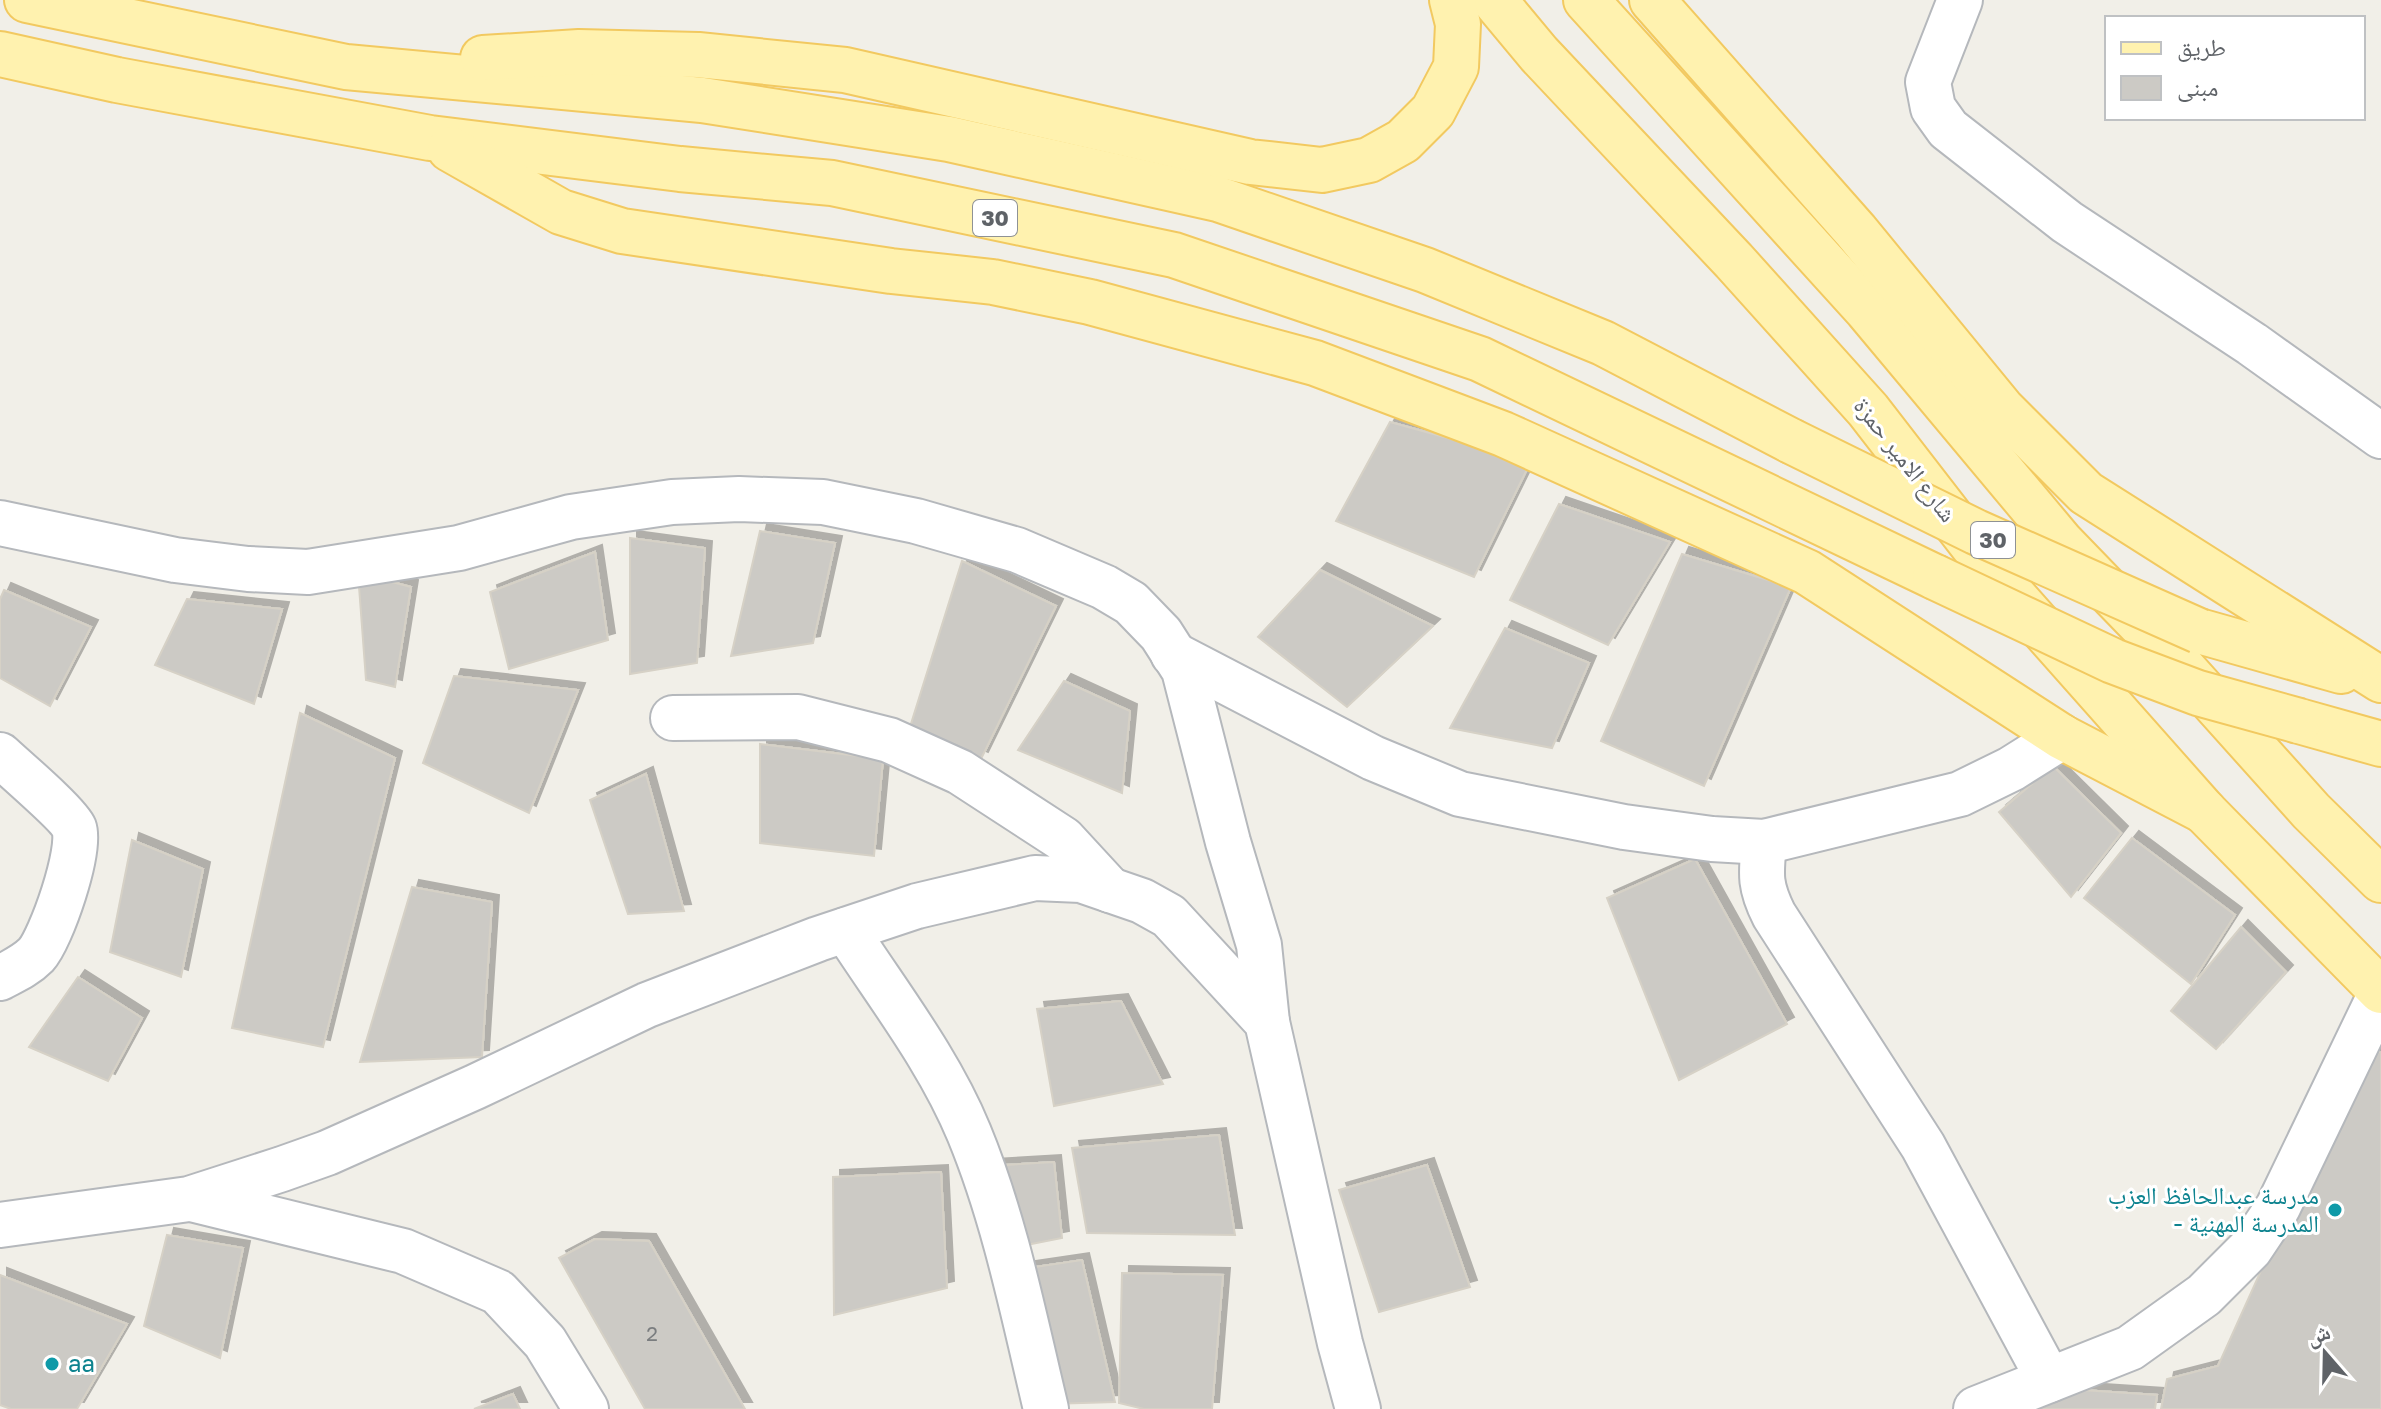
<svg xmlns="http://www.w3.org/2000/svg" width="2381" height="1409" viewBox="0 0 2381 1409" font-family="'Golos Text','Noto Naskh Arabic',sans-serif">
	<defs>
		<filter id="shadow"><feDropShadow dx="7" dy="-7" stdDeviation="0" flood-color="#0004"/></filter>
	</defs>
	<rect width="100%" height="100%" fill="#f1efe8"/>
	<g fill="#cccac5" stroke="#d6d1c6" stroke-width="2" filter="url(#shadow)">
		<polygon points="1390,422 1531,461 1474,577 1336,521"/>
		<polygon points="1559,504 1670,542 1608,645 1510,600"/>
		<polygon points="760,531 835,543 813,643 731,656"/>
		<polygon points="630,538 705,548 697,663 630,674"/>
		<polygon points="595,552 608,640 509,669 490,592"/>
		<polygon points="1682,554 1791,587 1704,786 1601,741"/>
		<polygon points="962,561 1056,606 981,759 910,727"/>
		<polygon points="1320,570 1433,626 1347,707 1258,637"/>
		<polygon points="358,573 411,587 395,687 366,680"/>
		<polygon points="4,590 91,627 50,706 0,678 0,599"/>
		<polygon points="187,599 282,609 254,704 155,665"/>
		<polygon points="1505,628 1589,663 1552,748 1450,728"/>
		<polygon points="454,676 578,690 529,813 423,763"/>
		<polygon points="1064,681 1130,711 1122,793 1018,750"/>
		<polygon points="300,713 395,758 323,1047 232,1028"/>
		<polygon points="760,744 883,759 874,856 760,843"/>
		<polygon points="2053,766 2121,833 2071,897 1999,812"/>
		<polygon points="646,774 684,911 628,914 590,800"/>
		<polygon points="2132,838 2235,915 2191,984 2084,898"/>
		<polygon points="132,840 203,869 181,977 110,952"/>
		<polygon points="1695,859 1787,1024 1679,1080 1607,898"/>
		<polygon points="412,887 492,902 482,1057 360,1062"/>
		<polygon points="2241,927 2286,972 2216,1049 2171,1011"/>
		<polygon points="78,977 142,1018 108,1081 29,1047"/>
		<polygon points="1121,1001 1163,1084 1054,1106 1037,1009"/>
		<polygon points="2365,1040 2381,1053 2381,1409 2161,1409 2167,1379 2218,1366"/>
		<polygon points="1219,1135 1235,1235 1087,1233 1072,1148"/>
		<polygon points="1054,1162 1062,1238 1011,1248 989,1166"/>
		<polygon points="1427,1165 1470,1287 1379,1312 1339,1190"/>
		<polygon points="941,1172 947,1288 834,1315 833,1177"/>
		<polygon points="167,1235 243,1248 220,1358 144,1326"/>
		<polygon points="595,1239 649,1241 745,1409 645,1409 559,1258"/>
		<polygon points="1082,1260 1115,1402 1049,1404 1028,1268"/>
		<polygon points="1122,1273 1223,1275 1212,1409 1144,1409 1119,1403"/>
		<polygon points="0,1275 127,1324 77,1409 11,1409 0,1405"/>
		<polygon points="2067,1389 2157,1395 2155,1409 2002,1409"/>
		<polygon points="513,1394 520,1409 474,1409"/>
	</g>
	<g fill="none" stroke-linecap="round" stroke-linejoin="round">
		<defs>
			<g id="minor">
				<polyline points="1960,0 1928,82 1933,108 1948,129 2067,222 2252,344 2381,436"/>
				<polyline points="0,523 175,560 248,569 308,572 459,548 571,517 672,502 739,499 823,502 916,521 1017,550 1104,587 1131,603 1161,634 1184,670 1228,842 1259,945 1267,1022"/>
				<polyline points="1173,654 1373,758 1460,794 1624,827 1712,839 1764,842 1960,794 2011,769 2062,737"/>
				<polyline points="673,718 798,717 889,740 960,772 1063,839 1110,890"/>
				<path d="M 0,755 C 14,768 69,815 74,828 C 82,849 51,939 36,955 C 25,966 13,971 0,978"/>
				<path d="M 1764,842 C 1761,874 1759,885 1774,915 L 1923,1146 L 2049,1380"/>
				<path d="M 846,930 C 888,995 939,1060 969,1133 C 1005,1220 1024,1317 1046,1409"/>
				<polyline points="191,1199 403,1251 498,1292 545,1342 586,1409"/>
				<polyline points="0,1225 189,1199 282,1169 327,1153 475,1087 647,1005 818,939 917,906 1035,878 1081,880 1142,901 1169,916 1267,1022 1340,1343 1358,1409"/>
				<polyline points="1976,1409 2130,1348 2204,1295 2250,1249 2278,1207 2381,993"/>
			</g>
			<g id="major">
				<polyline points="27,0 346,67 702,100 949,139 1218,199 1425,270 1603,343 1791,441"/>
				<polyline points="1494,0 1539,54 1734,261 1868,410 2001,582 2204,811 2381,991"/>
				<polyline points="1586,0 1867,310 2061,542 2181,666 2311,811 2381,880"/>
				<polyline points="1652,0 1856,231 2002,409 2086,493 2381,680"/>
				<polyline points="0,54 117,80 430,138 680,169 832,183 1174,255 1480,359 1935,577"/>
				<polyline points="483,58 579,52 698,55 845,70 1250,162 1322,170 1369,160 1403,141 1433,111 1456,67 1458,24 1452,0"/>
				<polyline points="450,149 561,212 622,231 891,271 993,282 1090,302 1315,363 1503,434 1807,572 2062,737 2204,811"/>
				<polyline points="2199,631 2341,671"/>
				<polyline points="2299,721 2381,744"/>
			</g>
		</defs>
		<use href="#minor" stroke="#b5b8bc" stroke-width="48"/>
		<use href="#major" stroke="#f2c960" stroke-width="48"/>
		<use href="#minor" stroke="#fff" stroke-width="44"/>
		<use href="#major" stroke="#fff2af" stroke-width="44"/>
		<defs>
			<g id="major-bridge">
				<polyline points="1791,441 1976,532 2199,631"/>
				<polyline points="1935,577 2113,661 2198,693 2299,721"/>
			</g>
		</defs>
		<use href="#major-bridge" stroke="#f2c960" stroke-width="48" stroke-linecap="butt"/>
		<use href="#major-bridge" stroke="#fff2af" stroke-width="44"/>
	</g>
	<g fill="#0f9aa8" stroke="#fff" stroke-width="3">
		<circle cx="2335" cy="1210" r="8"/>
		<circle cx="52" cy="1364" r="8"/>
	</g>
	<g text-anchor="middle" stroke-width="6" stroke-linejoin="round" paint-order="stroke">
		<g font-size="20" fill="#7a7d7f">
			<text x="652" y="1341">2</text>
		</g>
		<g fill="#fff" stroke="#8f9295" stroke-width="2">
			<rect x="973" y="200" width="44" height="36" rx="6"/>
			<rect x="1971" y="522" width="44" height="36" rx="6"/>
		</g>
		<g font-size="22" font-weight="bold" fill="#5f6368">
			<text x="995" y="226">30</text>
			<text x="1993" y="548">30</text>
		</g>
		<g font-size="24" fill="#5f6368" stroke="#fff">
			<text transform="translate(1905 460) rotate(52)" y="8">شارع الامير حمزة</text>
		</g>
		<g font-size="24" fill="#0d838f" stroke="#fff" text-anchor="end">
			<text x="2319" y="1204">مدرسة عبدالحافظ العزب<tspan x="2319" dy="28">- المدرسة المهنية</tspan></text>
			<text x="68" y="1372" text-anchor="start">aa</text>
		</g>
	</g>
	<rect x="2105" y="16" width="260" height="104" fill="#ffffff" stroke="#bfc1c3" stroke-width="2"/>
	<rect x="2121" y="42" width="40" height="12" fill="#fff2af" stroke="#bfc1c3" stroke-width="2"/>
	<text x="2177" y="56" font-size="24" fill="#5f6368">طريق</text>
	<rect x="2121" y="76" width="40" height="24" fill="#cccac5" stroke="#bfc1c3" stroke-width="2"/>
	<text x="2177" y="96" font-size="24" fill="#5f6368">مبنى</text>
	<g transform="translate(2325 1353) rotate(340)" stroke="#ffffff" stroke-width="6" paint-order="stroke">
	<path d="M0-6L14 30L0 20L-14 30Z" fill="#5f6368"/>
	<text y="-12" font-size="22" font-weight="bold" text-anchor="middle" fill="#5f6368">ش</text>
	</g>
</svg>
